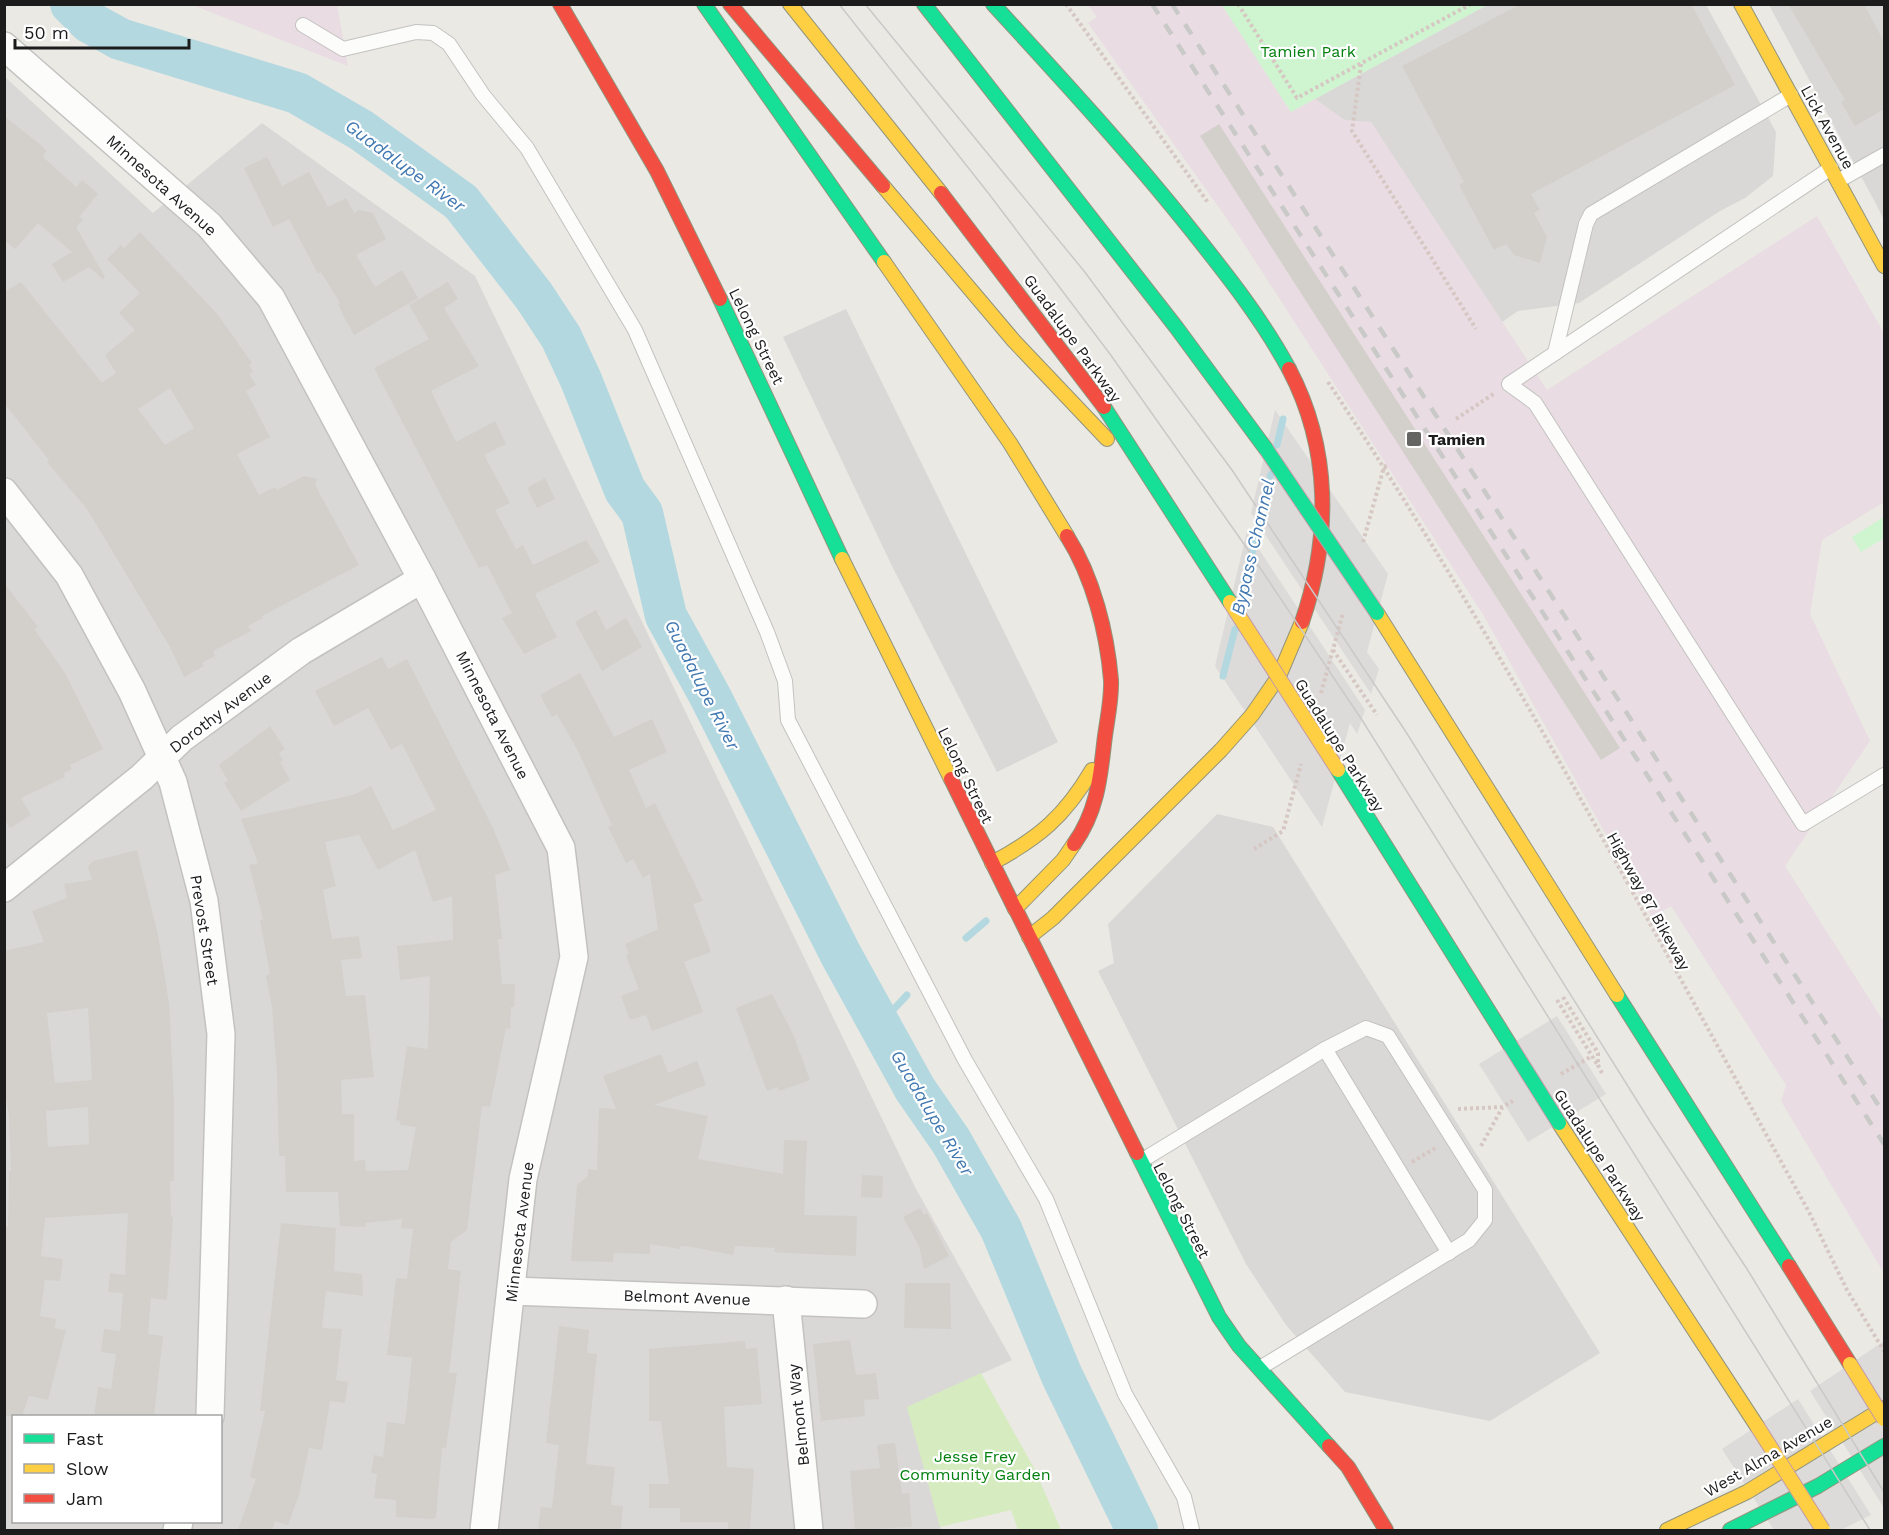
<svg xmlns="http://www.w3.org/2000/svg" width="1889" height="1535" viewBox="0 0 1889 1535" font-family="'Work Sans',sans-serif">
	<rect width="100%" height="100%" fill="#eae9e4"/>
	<g fill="#d9d8d6" fill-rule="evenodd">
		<polygon points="1487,5 1706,5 1776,132 1773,176 1745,198 1720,211 1579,303 1518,311 1502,322 1371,123 1344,120 1315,99"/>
		<polygon points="1769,5 1884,5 1884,220 1877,206"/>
		<path d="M 5,77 L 153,213 L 262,123 L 475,276 L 915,1187 L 1012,1360 L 908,1407 L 941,1530 L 5,1530 ZM 14,1416 L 220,1416 L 220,1522 L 14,1522 Z"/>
		<polygon points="846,309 1058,742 997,772 891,564 783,337"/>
		<polygon points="1217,814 1273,827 1600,1353 1490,1421 1345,1392 1286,1325 1246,1264 1098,971 1114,963 1108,924"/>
	</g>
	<g fill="#e9dce3">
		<polygon points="193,5 337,5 348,66 195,6"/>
		<polygon points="1088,5 1222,5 1291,112 1315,99 1344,120 1371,122 1547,390 1817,216 1884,333 1884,502 1822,540 1810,614 1870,741 1785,866 1884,1022 1884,1273 1781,1101 1786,1085 1671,906 1652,917 1484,616 1239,236 1088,23 1097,17"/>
	</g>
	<polygon fill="#d6ebc0" points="981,1373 1035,1470 1061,1530 1018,1530 1011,1510 940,1527 907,1407"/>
	<g fill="#cef4d0">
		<polygon points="1222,5 1487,5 1291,112"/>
		<polygon points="1884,517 1884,538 1861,552 1852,537"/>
	</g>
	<g fill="#dcdbd9">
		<polygon points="1275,410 1388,574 1367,652 1379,669 1371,694 1251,513"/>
		<polygon points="1247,531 1365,710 1357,734 1350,723 1322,827 1215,666"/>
		<polygon points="1557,1016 1606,1094 1528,1142 1479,1064"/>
		<polygon points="1884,1341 1884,1508 1810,1391"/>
		<polygon points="1798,1399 1871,1515 1841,1530 1774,1530 1722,1449"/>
	</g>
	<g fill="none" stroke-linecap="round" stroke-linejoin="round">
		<g stroke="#b4d8e0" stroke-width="7">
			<polyline points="1277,445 1283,419"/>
			<polyline points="1241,600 1271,474"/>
			<polyline points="1223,676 1235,629"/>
			<polyline points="966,938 986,921"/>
			<polyline points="880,1024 907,995"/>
		</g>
		<polyline stroke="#b4d8e0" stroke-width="42" points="71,4 89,22 120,39 297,93 361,130 461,202 534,296 561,337 581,380 625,490 642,513 666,616 710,696 841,955 915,1089 951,1141 1001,1229 1062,1376 1137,1530"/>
	</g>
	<g fill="#d3d0cc" fill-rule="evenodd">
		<polygon points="1521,4 1691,4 1735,85 1531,194 1540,210 1534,213 1547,237 1540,263 1514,255 1506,244 1494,250 1459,185 1464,182 1402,66"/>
		<polygon points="1788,4 1864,4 1884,42 1884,109 1855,126 1841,102 1845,100"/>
		<polygon points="4,116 42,146 46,151 43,157 76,187 82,180 98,194 79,217 83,220 76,227 105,277 103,279 89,267 63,282 52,264 72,252 38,223 15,249 4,240"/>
		<polygon points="1219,124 1620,748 1601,760 1200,136"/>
		<polygon points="267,157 282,186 309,172 328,207 346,198 354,213 359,210 373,213 386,239 356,255 375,287 402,270 418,298 354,335 344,317 338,304 340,303 321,272 318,274 289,219 273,227 244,168"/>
		<path d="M 140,232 L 218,315 L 252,363 L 249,365 L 253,372 L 249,374 L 256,385 L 246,391 L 270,437 L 237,454 L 259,495 L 275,487 L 277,490 L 304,476 L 317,479 L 315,485 L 359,565 L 262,616 L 263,618 L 248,626 L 251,631 L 213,651 L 215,656 L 202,663 L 204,666 L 184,677 L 170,647 L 87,509 L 47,462 L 49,460 L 4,403 L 4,292 L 21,282 L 102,383 L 116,373 L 105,355 L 135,330 L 119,313 L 140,293 L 107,259 L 121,245 L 124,248 ZM 170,388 L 194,428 L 165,445 L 138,409 Z"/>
		<polygon points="448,282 458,299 444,308 479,366 431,391 456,442 495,421 506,444 484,455 510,503 495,510 516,549 523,545 533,565 586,540 600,562 535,594 557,637 524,654 502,618 512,613 487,565 479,568 374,368 429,339 409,305"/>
		<polygon points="545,478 555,499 537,508 527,488"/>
		<polygon points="4,583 38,627 34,629 65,673 103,749 70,765 72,769 64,773 65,777 21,798 31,815 10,828 4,818"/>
		<polygon points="596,610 606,630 626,618 642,647 602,671 575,622"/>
		<path d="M 382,657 L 388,669 L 407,659 L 493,828 L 510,870 L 495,875 L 502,939 L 498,939 L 502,984 L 515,984 L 514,1007 L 511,1007 L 510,1029 L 506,1028 L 490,1107 L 482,1106 L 467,1230 L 451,1242 L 448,1269 L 461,1271 L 449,1373 L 457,1373 L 446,1448 L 442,1448 L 436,1517 L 433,1519 L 396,1517 L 396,1500 L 374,1498 L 377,1474 L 371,1473 L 374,1455 L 383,1457 L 387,1422 L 405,1424 L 412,1358 L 387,1355 L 396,1278 L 407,1279 L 413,1229 L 401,1228 L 402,1219 L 366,1223 L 365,1227 L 340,1226 L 338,1192 L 286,1192 L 285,1156 L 279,1156 L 277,1073 L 272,1007 L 266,976 L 270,974 L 260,920 L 263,919 L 249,865 L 258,863 L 241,819 L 353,795 L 371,786 L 393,830 L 436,810 L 402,744 L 391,750 L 368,708 L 334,726 L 315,691 ZM 359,835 L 378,870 L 415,850 L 433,902 L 452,896 L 453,940 L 397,946 L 400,980 L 430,976 L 428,1049 L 407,1046 L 396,1120 L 400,1121 L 400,1125 L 416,1127 L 408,1170 L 366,1171 L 365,1160 L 354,1161 L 354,1114 L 342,1114 L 341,1080 L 374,1077 L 365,995 L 346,996 L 341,960 L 362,958 L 359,936 L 332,939 L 323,890 L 336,886 L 325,842 Z"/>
		<polygon points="580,673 614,737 652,719 667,752 629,770 646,808 655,803 703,901 693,904 711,952 684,962 703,1012 652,1031 646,1015 630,1020 621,996 639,989 626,956 629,954 625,944 658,929 650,874 643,878 633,859 626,863 608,827 612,825 579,753 557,714 552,717 540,695"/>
		<polygon points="270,726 285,749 279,753 283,760 280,762 290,780 241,811 224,783 228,781 219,765"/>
		<path d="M 137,850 L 158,935 L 169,1003 L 174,1101 L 174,1181 L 170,1181 L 171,1217 L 173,1217 L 167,1300 L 151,1298 L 148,1334 L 163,1336 L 154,1416 L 94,1416 L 98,1387 L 111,1389 L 116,1354 L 101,1352 L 104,1329 L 120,1331 L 123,1293 L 108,1292 L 110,1273 L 125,1275 L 128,1213 L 45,1218 L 41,1256 L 63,1259 L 60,1281 L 45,1280 L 40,1316 L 56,1319 L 55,1328 L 66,1330 L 48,1400 L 29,1396 L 22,1416 L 4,1416 L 4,1226 L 8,1227 L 9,1171 L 11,1171 L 9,1116 L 4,1085 L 4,951 L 44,942 L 32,911 L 67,898 L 64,884 L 92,880 L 88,866 L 94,861 ZM 88,1008 L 92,1080 L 55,1083 L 47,1013 ZM 88,1107 L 89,1144 L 48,1147 L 46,1111 Z"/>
		<polygon points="772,994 793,1034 810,1080 779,1091 778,1087 767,1091 736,1008"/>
		<polygon points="661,1054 668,1073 697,1061 706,1085 654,1105 708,1116 698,1159 783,1174 784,1140 807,1141 804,1215 857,1216 856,1256 786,1253 774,1252 775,1248 735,1246 733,1255 691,1247 680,1246 680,1249 650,1244 650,1254 614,1253 613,1262 571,1261 577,1185 588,1176 588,1169 597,1170 599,1108 616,1109 603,1076"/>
		<polygon points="862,1175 883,1176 882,1198 861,1197"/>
		<polygon points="920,1208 924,1215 927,1213 949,1256 924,1269 919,1246 903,1217"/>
		<polygon points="281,1223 336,1228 334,1271 362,1274 363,1296 326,1291 322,1328 342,1329 336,1380 348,1382 345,1403 330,1401 322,1450 309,1448 299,1495 288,1525 275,1521 272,1530 238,1530 256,1479 250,1477 265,1411 260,1411"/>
		<polygon points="905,1283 950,1283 951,1329 904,1328"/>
		<polygon points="559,1326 589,1330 587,1353 597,1354 586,1464 615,1467 611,1505 623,1506 621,1530 538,1530 541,1507 552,1508 559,1445 546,1443"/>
		<polygon points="850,1340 856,1375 876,1373 879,1399 864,1400 865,1416 821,1421 813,1344"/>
		<polygon points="745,1341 746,1349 757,1348 762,1404 724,1407 727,1467 754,1469 750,1530 728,1530 728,1522 680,1522 680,1508 649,1508 649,1484 669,1484 661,1421 649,1421 649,1349"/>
		<polygon points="895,1443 902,1494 909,1493 912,1527 855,1530 850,1471 880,1468 877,1445"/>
	</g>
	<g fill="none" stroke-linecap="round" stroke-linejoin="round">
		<defs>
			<g id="lane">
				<polyline points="303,25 343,49 416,32 433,33 449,44 483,95 527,148 635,330 767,632 785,681 788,720 965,1060 1046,1199 1125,1394 1184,1497 1192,1530"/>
				<polyline points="1831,168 1509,384 1535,403 1803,824 1884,775"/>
				<polyline points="1838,181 1884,155"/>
				<polyline points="1555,353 1586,224 1591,214 1791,95"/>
				<polyline points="1325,1049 1449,1253"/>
				<polyline points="1141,1161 1325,1049 1366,1028 1388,1036 1485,1190 1485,1220 1469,1240 1260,1368"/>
			</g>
			<g id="street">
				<polyline points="4,46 209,225 271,298 422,579 561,848 574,957 523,1179 484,1530"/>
				<polyline points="4,492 69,575 132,691 173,782 204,901 221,1034 210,1416"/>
				<polyline points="4,888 142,777 182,738 301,651 422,579"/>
				<polyline points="511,1291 863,1304"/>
				<polyline points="786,1300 809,1530"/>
				<polyline points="177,1530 179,1522"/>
			</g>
			<g id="fast">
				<polyline points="704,4 884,262"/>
				<polyline points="924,4 1176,327 1266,449"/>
				<path d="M 993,4 C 1061,78 1129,152 1192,231 C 1227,275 1262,319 1289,369"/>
				<polyline points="720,299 842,559"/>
				<polyline points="1104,407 1230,602"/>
				<polyline points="1338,770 1510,1045"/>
				<polyline points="1617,995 1789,1266"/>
				<polyline points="1137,1153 1219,1317 1239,1346 1329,1446"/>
				<polyline points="1730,1530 1818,1486 1884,1446"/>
			</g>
			<g id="slow">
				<polyline points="790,4 941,193"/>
				<polyline points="1741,4 1884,266"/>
				<polyline points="883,186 1014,341 1107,439"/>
				<polyline points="884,262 1010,443 1067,536"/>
				<polyline points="842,559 951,779"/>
				<polyline points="1377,613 1617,995"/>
				<path d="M 992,863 C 1039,838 1065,816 1092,770"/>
				<polyline points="1015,909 1063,860 1074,844"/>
				<polyline points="1029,937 1053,918 1221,750 1252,715 1279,676 1302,622"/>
				<polyline points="1559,1123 1757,1426"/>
				<polyline points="1667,1530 1747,1492 1884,1408"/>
			</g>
			<g id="jam">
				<polyline points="560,4 657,171 720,299"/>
				<polyline points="730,4 883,186"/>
				<polyline points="941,193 1104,407"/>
				<path d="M 1289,369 C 1331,449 1331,537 1302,622"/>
				<path d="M 1067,536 C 1093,577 1107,632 1111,680 C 1112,701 1106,724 1104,744 C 1100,781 1096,813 1074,844"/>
				<polyline points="951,779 1015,909"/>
				<polyline points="1016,910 1137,1153"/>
				<polyline points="1789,1266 1850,1364"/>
				<polyline points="1329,1446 1348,1467 1386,1530"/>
			</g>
		</defs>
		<use href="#lane" stroke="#c3c2c0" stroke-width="16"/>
		<use href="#street" stroke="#c3c2c0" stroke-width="30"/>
		<use href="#fast" stroke="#92947c" stroke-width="16"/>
		<use href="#slow" stroke="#92947c" stroke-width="16"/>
		<use href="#jam" stroke="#92947c" stroke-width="16"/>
		<g stroke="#d6c7c3" stroke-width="4" stroke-dasharray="3 3" stroke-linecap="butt">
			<polyline points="1066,4 1209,204"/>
			<polyline points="1238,4 1297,98 1471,4"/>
			<polyline points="1361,64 1352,131 1476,329"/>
			<path d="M 1328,382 C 1505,648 1654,933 1809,1212 L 1847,1290 L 1884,1351"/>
			<polyline points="1456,419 1495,393"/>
			<polyline points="1363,542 1384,467 1389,464"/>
			<polyline points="1333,650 1377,715"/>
			<polyline points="1321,693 1343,613"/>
			<polyline points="1254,849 1283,831 1301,764"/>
			<polyline points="1563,997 1598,1053 1598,1065 1603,1075"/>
			<polyline points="1557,1000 1597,1064"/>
			<polyline points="1561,1074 1592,1056"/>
			<polyline points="1458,1109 1502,1107 1513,1101"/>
			<polyline points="1481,1146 1502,1108"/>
			<polyline points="1412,1162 1437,1147"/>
		</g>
		<use href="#lane" stroke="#fcfcfb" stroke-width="14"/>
		<use href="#street" stroke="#fcfcfb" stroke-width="27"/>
		<use href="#fast" stroke="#16e098" stroke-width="14"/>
		<use href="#slow" stroke="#ffcf43" stroke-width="14"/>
		<use href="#jam" stroke="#f24e42" stroke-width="14"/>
		<g stroke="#c9c9c8" stroke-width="1.5">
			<polyline points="839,4 989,194 1110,354 1244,544 1362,720 1870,1530"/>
			<polyline points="865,4 1084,271 1232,470 1406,732 1651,1123 1747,1269 1884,1492"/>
		</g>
		<g stroke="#c9c9c8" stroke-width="4.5" stroke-dasharray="12 12" stroke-linecap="butt">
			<polyline points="1152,4 1884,1144"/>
			<polyline points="1172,4 1884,1114"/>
		</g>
		<defs>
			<g id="fast-bridge">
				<polyline points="1266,449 1377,613"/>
				<polyline points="1510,1045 1559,1123"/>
			</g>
			<g id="slow-bridge">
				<polyline points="1230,602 1338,770"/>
				<polyline points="1850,1364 1884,1419"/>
				<polyline points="1757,1426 1823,1530"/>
			</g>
		</defs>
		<use href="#fast-bridge" stroke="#c19aa5" stroke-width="16" stroke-linecap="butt"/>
		<use href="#slow-bridge" stroke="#c19aa5" stroke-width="16" stroke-linecap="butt"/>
		<use href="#fast-bridge" stroke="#16e098" stroke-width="14"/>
		<use href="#slow-bridge" stroke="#ffcf43" stroke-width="14"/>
	</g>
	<rect fill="#646462" stroke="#fff" stroke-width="2" x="1406" y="431" width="16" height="16" rx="3"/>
	<g text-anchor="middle" stroke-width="4.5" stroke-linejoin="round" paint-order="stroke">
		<g font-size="16" fill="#04800f" stroke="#fff">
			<text x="1308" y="57">Tamien Park</text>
			<text x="975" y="1462">Jesse Frey<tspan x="975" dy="18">Community Garden</tspan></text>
		</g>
		<g font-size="16" fill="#1c1c1c" stroke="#fff">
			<text transform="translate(1828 127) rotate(61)" y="6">Lick Avenue</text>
			<text transform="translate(162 185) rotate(42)" y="6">Minnesota Avenue</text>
			<text transform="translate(757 336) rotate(64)" y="6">Lelong Street</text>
			<text transform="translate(1073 338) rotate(54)" y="6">Guadalupe Parkway</text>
			<text transform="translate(220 712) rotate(-37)" y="6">Dorothy Avenue</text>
			<text transform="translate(493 715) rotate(63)" y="6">Minnesota Avenue</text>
			<text transform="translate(1340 745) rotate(58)" y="6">Guadalupe Parkway</text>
			<text transform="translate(966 775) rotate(64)" y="6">Lelong Street</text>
			<text transform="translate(1649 901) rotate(61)" y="6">Highway 87 Bikeway</text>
			<text transform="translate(205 930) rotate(81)" y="6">Prevost Street</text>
			<text transform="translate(1600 1155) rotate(57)" y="6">Guadalupe Parkway</text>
			<text transform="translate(1182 1210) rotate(63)" y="6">Lelong Street</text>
			<text transform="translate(519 1232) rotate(-83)" y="6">Minnesota Avenue</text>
			<text transform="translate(687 1297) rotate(2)" y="6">Belmont Avenue</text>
			<text transform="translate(798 1415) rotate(-96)" y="6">Belmont Way</text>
			<text transform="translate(1768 1456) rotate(-30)" y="6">West Alma Avenue</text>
		</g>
		<g font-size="16" font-weight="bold" fill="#1c1c1c" stroke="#fff" text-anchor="start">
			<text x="1428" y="445">Tamien</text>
		</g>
		<g font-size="18" font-style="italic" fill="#4278b1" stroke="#fff">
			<text transform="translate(405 166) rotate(36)" y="6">Guadalupe River</text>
			<text transform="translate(1253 547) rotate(-77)" y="6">Bypass Channel</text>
			<text transform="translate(702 685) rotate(63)" y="6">Guadalupe River</text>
			<text transform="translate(932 1113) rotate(59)" y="6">Guadalupe River</text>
		</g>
	</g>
	<rect width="1889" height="1535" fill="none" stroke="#1c1c1c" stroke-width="12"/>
	<rect x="12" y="1415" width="210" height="108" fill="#ffffff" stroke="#a4a4a4" stroke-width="1.5"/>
	<rect x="24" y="1434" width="30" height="9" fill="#16e098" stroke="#a4a4a4" stroke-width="1.5"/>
	<text x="66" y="1445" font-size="18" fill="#1c1c1c">Fast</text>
	<rect x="24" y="1464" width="30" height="9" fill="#ffcf43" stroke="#a4a4a4" stroke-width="1.5"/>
	<text x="66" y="1475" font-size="18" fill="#1c1c1c">Slow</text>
	<rect x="24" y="1494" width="30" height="9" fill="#f24e42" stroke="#a4a4a4" stroke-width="1.5"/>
	<text x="66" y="1505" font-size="18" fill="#1c1c1c">Jam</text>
	<path d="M15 39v9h174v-9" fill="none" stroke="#1c1c1c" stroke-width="3"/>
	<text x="24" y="39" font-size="18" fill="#1c1c1c" stroke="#ffffff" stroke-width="4.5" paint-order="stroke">50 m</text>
</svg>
